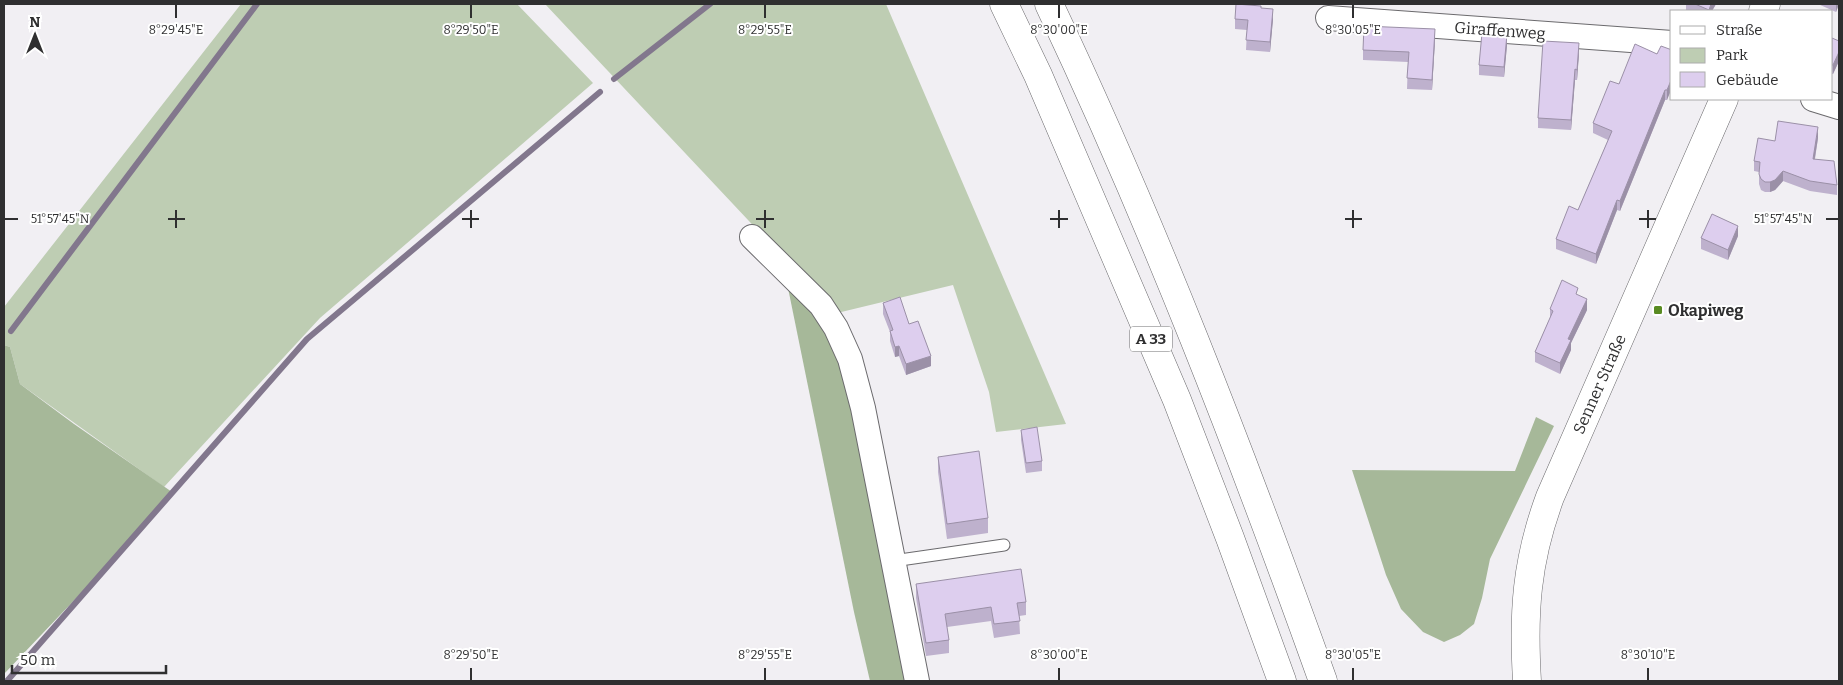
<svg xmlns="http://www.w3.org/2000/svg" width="1843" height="685" viewBox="0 0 1843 685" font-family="Bitter,serif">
	<rect width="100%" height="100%" fill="#f1eff3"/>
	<g fill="#becdb3">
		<polygon points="241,4 517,4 593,83 320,318 164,487 20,384 10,347 4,345 4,307"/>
		<polygon points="545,4 886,4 1066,424 996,432 989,392 953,285 833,314 826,303"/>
	</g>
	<g fill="#a6b899">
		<polygon points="787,283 817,311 845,362 910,681 870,681 854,612"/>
		<polygon points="4,345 10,347 20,384 74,424 172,492 120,552 4,674"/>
		<polygon points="1536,417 1554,426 1490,559 1482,598 1474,624 1460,635 1444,642 1423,632 1401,609 1386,575 1352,470 1515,471"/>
	</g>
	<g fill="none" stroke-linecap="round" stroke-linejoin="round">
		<g stroke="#82778d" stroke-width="6">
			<polyline points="614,79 710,4"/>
			<polyline points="11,331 257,4"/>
			<polyline points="7,681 307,339 600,92"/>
		</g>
		<defs>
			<polyline id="service" points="893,561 1004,545"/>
			<g id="minor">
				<polyline points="1328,18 1672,43"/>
				<polyline points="1813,99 1839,107"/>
				<polyline points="752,237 821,305 836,328 850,359 863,408 917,681"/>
			</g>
			<g id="tertiary">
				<polyline points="1763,11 1766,4"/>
				<path d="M 1527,681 C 1523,613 1526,562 1550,497 L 1724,99"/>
			</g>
			<g id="motorway">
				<polyline points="1004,4 1038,75 1177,400 1230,538 1282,681"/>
				<path d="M 1049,4 C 1153,224 1241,452 1323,681"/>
			</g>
		</defs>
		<use href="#service" stroke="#6b6a6d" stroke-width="13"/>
		<use href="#minor" stroke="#6b6a6d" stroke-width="26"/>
		<use href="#tertiary" stroke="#6b6a6d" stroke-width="29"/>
		<use href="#motorway" stroke="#6b6a6d" stroke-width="29"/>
		<use href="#service" stroke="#fff" stroke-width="11"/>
		<use href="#minor" stroke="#fff" stroke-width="24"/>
		<use href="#tertiary" stroke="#fff" stroke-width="28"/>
		<use href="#motorway" stroke="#fff" stroke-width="28"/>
	</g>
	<g fill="#beb1cd">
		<polygon points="1686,4 1716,4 1712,11 1689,11 1686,10"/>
		<polygon points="1818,4 1839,4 1836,12"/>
		<polygon points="1261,8 1273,19 1270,52 1246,50 1247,30 1235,29 1235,19"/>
		<polygon points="1832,38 1839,41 1839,61 1833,74 1832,74"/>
		<polygon points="1435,40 1432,90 1407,89 1408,62 1363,60 1363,50"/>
		<polygon points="1507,45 1504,77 1479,75 1479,65"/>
		<polygon points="1672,50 1667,100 1665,100 1620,211 1617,210 1596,264 1556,249 1556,239 1578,210 1608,140 1593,133 1593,123 1619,84"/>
		<polygon points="1579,53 1577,80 1575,80 1571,130 1538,128 1538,118"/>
		<polygon points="1818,138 1815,159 1837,185 1837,195 1810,191 1783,181 1775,190 1770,192 1765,192 1761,190 1759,184 1759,172 1754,171 1754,161 1775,141"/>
		<polygon points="1738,236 1728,260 1701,249 1701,238"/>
		<polygon points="1578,295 1587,310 1571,343 1571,350 1560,374 1535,362 1535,352 1550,318 1550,309"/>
		<polygon points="883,303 909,324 931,366 906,375 899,356 895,357 890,341 890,332 883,314"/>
		<polygon points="1021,430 1042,461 1042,471 1026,473 1021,440"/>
		<polygon points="938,457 988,518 988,533 947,539 938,472"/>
		<polygon points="916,584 1026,602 1026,615 1019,616 1020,634 994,638 991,621 947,627 949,640 949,653 926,656 916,598"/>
	</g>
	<g fill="#9b90a7">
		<polygon points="1711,4 1716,4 1712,11 1709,11"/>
		<polygon points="1836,4 1839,4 1836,12"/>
		<polygon points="1273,9 1273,19 1270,52 1270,42"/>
		<polygon points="1435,29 1435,40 1432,90 1432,80"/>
		<polygon points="1507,34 1507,45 1504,77 1504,67"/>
		<polygon points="1579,43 1579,53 1577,80 1577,70"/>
		<polygon points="1839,52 1839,61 1833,74 1833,65"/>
		<polygon points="1575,69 1575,80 1571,130 1571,120"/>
		<polygon points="1672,78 1672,88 1667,100 1667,90"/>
		<polygon points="1665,90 1665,100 1620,211 1620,201"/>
		<polygon points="1818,127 1818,138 1813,169 1813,159"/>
		<polygon points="1783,171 1783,181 1775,190 1770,192 1770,182"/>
		<polygon points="1617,200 1617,210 1596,264 1596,254"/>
		<polygon points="1738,226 1738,236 1728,260 1728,250"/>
		<polygon points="1587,299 1587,310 1571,343 1571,350 1560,374 1560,363 1568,339"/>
		<polygon points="899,346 899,356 895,357 895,347"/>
		<polygon points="931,356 931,366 906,375 906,364"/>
	</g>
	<g fill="#ddceee" stroke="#9b90a7">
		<polygon points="1236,4 1261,6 1261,8 1273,9 1270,42 1246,40 1248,20 1235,19"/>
		<polygon points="1695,4 1711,4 1709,10"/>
		<polygon points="1364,26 1435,29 1432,80 1407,78 1409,52 1363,50"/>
		<polygon points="1482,33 1507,34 1504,67 1479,65"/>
		<polygon points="1832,38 1839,41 1839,52 1833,65 1832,65"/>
		<polygon points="1543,41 1579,43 1577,70 1575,69 1571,120 1538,118"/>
		<polygon points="1635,44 1657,54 1661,46 1672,50 1672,78 1667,90 1665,90 1620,201 1617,200 1596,254 1556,239 1569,206 1578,210 1612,131 1593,123 1610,81 1619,84"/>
		<polygon points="1778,121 1818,127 1813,159 1834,161 1837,185 1810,181 1783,171 1775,180 1770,182 1765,182 1761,179 1759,174 1760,162 1754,161 1758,138 1775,141"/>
		<polygon points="1712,214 1738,226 1728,250 1701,238"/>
		<polygon points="1562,280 1578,288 1576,294 1587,299 1568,339 1571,340 1560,363 1535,352 1553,311 1550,309"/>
		<polygon points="900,297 909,324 918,321 931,356 906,364 899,346 895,347 890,331 893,330 883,303"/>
		<polygon points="1037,427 1042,461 1026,463 1021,430"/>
		<polygon points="979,451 988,518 947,524 938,457"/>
		<polygon points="1021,569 1026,602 1017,603 1020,621 994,624 991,607 945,614 949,640 926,643 916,584"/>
	</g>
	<path fill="none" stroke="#2f2f30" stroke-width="2" d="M 176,5 L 176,18M 471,5 L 471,18M 765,5 L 765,18M 1059,5 L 1059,18M 1353,5 L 1353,18M 176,210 L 176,228M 471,210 L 471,228M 765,210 L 765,228M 1059,210 L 1059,228M 1353,210 L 1353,228M 1648,210 L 1648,228M 5,219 L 18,219M 168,219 L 185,219M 462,219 L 479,219M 756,219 L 774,219M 1050,219 L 1068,219M 1345,219 L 1362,219M 1639,219 L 1656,219M 1826,219 L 1838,219M 471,668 L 471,680M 765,668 L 765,680M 1059,668 L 1059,680M 1353,668 L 1353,680M 1648,668 L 1648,680"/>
	<rect fill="#598b22" stroke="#fff" stroke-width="2" x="1653" y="305" width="10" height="10" rx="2.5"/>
	<g text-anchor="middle" stroke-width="4" stroke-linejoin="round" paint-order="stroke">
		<rect fill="#fff" stroke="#6d6d6e" stroke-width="1" x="1130" y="326.5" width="42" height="25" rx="4"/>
		<g font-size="15" font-weight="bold" fill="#2f2f30">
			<text x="1151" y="344">A 33</text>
		</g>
		<g font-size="16" fill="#2f2f30" stroke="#fff">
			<text transform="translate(1500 30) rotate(4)" y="6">Giraffenweg</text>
			<text transform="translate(1599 384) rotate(-66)" y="6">Senner Straße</text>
		</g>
		<g font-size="16" font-weight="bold" fill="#2f2f30" stroke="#fff" text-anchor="start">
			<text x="1668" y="316">Okapiweg</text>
		</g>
	</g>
	<g font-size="12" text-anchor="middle" fill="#2f2f30" stroke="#fff" stroke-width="4" stroke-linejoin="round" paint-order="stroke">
		<text x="176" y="34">8°29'45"E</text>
		<text x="471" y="34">8°29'50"E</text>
		<text x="765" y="34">8°29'55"E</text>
		<text x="1059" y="34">8°30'00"E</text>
		<text x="1353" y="34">8°30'05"E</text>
		<text x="60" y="223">51°57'45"N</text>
		<text x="1783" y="223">51°57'45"N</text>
		<text x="471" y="659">8°29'50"E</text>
		<text x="765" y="659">8°29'55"E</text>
		<text x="1059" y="659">8°30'00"E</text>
		<text x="1353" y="659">8°30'05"E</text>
		<text x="1648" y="659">8°30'10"E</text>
	</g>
	<rect width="1843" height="685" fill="none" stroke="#2f2f30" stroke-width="10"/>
	<rect x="1670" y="10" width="162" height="90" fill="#ffffff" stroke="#acacac"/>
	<rect x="1680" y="26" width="25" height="8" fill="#ffffff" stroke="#acacac"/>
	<text x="1716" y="35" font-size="15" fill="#2f2f30">Straße</text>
	<rect x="1680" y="48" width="25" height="15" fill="#becdb3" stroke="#acacac"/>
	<text x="1716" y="60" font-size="15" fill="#2f2f30">Park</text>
	<rect x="1680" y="72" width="25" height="15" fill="#ddceee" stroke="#acacac"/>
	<text x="1716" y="85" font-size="15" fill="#2f2f30">Gebäude</text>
	<g transform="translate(35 35)" stroke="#ffffff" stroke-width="4" paint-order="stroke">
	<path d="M0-4L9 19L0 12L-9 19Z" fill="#2f2f30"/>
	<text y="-8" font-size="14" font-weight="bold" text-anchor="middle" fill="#2f2f30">N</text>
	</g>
	<path d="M12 665v8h154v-8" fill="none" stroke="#2f2f30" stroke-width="2.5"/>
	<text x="20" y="665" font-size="15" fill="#2f2f30" stroke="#ffffff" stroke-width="4" paint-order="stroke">50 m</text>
</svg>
